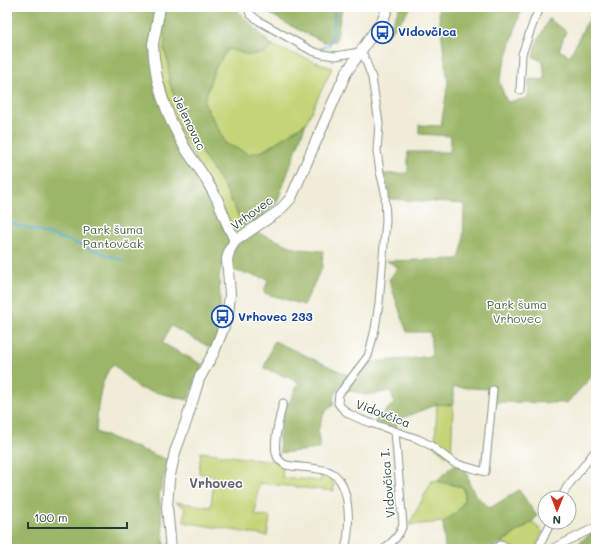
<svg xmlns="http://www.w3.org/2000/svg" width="603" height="556" viewBox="0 0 603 556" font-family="Mali,sans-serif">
	<rect width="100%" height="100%" fill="#fff"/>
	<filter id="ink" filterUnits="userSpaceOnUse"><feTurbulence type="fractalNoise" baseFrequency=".025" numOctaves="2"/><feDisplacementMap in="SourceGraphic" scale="8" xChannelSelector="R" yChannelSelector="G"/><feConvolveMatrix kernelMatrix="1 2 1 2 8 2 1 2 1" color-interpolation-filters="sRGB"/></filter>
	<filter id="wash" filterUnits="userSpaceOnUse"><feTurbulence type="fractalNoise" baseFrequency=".012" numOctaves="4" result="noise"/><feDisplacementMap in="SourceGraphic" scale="16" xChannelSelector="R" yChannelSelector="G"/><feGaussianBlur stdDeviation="0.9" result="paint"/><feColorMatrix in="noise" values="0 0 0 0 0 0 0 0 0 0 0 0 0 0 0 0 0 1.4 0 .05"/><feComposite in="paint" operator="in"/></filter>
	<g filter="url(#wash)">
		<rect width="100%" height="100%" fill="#f0ecd7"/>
		<g fill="#c5d477" stroke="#728856">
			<polygon points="162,7 166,7 163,26 165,43 164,49 168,61 169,81 186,126 203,155 225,188 246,231 237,235 173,119 156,56"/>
			<polygon points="273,46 332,68 306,123 263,151 249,154 226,144 204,102 214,70 228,49 249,55 264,53"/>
			<polygon points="437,404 453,405 451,459 435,447"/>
			<polygon points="201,452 266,461 276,460 283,467 282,477 321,481 321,472 333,477 334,491 259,483 255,515 270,517 267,536 184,522 185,508 175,502 211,507 214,476 199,473"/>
			<polygon points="432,481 436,481 463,487 464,490 465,500 456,514 443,522 409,525"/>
			<polygon points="532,522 543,532 535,549 516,549 501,543"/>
		</g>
		<g fill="#9cb668" stroke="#5e7a4e">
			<path d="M 7,7 L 157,7 L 156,21 L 161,103 L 214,199 L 223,221 L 229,241 L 219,276 L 221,328 L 213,349 L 171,326 L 162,343 L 203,365 L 195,380 L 193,380 L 192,381 L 195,382 L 188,400 L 138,388 L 113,364 C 98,382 98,409 96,432 L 168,460 L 159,495 L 165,549 L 7,549 Z"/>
			<polygon points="166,7 237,7 239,12 273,46 265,53 249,55 228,49 214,70 204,102 226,144 249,154 263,151 306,123 277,202 246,231 225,188 203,155 186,126 169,81 168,61 164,49 165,43 163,26"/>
			<polygon points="261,7 342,7 336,41 324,42 289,25 262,9"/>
			<polygon points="400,7 411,7 398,24 384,39"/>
			<polygon points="438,7 522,7 499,82 507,102 528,98 529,79 545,80 543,61 533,57 536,44 549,19 566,31 559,50 570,56 587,22 596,13 596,273 595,282 596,284 596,372 567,403 494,402 491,389 453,387 453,405 437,404 398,420 396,430 374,422 394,403 391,391 380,393 365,395 344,389 361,373 369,362 407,359 432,356 430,332 407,332 389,280 398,267 387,261 459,259 463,244 464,204 390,199 388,185 383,174 408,173 408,152 450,152 451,136 419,134 419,125 441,126 448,83"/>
			<polygon points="256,232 298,249 323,251 322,267 304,305 264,293 268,279 232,270 232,256 236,246"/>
			<path d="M 274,341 L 350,376 C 342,385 332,391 333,405 L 324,413 L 318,431 L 320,449 L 280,453 L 279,436 L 286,402 L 289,403 L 299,382 L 264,368 Z"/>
			<path d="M 454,465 L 466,469 L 469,483 L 476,496 L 490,508 L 519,490 L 537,516 L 532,522 L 491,549 L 445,549 L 443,522 C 455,514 470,503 463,487 L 436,481 Z"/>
			<polygon points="596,529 596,549 569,549 579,543"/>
		</g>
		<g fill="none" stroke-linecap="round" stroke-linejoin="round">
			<g stroke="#4aa7c8" stroke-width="2">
				<polyline points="321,49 330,44 333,34 335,7"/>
				<polyline points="7,222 70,241 123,261"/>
			</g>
		</g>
	</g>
	<g filter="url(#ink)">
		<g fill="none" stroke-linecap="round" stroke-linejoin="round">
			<defs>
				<g id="street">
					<polyline points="248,7 250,14 259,21 312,51 322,54 335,56 360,52 364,56 372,78 379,123 377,151 380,172 385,192 386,221 379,303 375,329 370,349 368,356 339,394 338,403 341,407 349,414 362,420 418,439 430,445 454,463 485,472 493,390"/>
					<polyline points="520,90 522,54 535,18 541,7"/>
					<path d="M 283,403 C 280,416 272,444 277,456 C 279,461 282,463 286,465 C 299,468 322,467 332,473 C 352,485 350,530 345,549"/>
					<polyline points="561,498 567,487 596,450"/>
					<path d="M 384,549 C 393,541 399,537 403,525 L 395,432"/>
					<polyline points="494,549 500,545 511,549"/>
					<polyline points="538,549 551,522"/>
					<polyline points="551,549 596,527"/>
				</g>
				<g id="secondary">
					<polyline points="160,7 153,44 154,58 157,78 162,97 171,121 185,148 204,176 217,199 226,221 235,241"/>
					<polyline points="171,549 167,507 169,480 175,452 187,419 199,379 214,352 223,329 228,313 230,294 227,259 230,249 235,241 279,211 291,198 346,73 384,17 388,7"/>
				</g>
			</defs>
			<use href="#street" stroke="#889486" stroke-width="9"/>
			<use href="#secondary" stroke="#889486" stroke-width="12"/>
			<use href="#street" stroke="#fff" stroke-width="7"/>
			<use href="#secondary" stroke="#fff" stroke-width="10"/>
		</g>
	</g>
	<defs>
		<symbol id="bus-ring" viewBox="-11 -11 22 22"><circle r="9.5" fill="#fff" stroke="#1a4fb4" stroke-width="1.5"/><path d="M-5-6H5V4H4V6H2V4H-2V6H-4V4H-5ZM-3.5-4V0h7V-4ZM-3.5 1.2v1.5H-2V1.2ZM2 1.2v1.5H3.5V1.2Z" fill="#1a4fb4"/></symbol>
	</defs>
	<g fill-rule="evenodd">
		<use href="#bus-ring" x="370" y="20" width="25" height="25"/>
		<use href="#bus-ring" x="210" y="304" width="25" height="25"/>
	</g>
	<g text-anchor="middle" stroke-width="3" stroke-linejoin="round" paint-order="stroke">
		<g font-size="12" font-weight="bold" fill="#164399" stroke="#fff" text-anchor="start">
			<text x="398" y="36">Vidovčica</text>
			<text x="238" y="321">Vrhovec 233</text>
		</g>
		<g font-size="12" fill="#1f3d34" stroke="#fff">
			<text transform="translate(189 123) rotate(64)" y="4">Jelenovac</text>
			<text transform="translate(252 213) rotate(-36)" y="4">Vrhovec</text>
			<text transform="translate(383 414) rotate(21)" y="4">Vidovčica</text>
			<text transform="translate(388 483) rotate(-95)" y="4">Vidovčica I.</text>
		</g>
		<g font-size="12" fill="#486345" stroke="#fff">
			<text x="113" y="234">Park šuma<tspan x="113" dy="14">Pantovčak</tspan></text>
			<text x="517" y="309">Park šuma<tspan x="517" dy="14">Vrhovec</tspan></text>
		</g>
		<g font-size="13" font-weight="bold" fill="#61646e" stroke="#fff">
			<text x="216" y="488">Vrhovec</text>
		</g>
	</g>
	<rect width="603" height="556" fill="none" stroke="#fff" stroke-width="24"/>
	<g transform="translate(557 510) rotate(181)"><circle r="19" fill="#ffffff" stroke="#a5b1ae"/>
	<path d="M0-3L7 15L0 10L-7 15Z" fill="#c8321e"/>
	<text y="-6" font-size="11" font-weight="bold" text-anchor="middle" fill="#1f3d34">N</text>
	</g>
	<path d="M28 522v6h99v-6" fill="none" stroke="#1f3d34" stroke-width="2"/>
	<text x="34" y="522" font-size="12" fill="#1f3d34" stroke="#ffffff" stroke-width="3" paint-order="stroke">100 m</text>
</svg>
